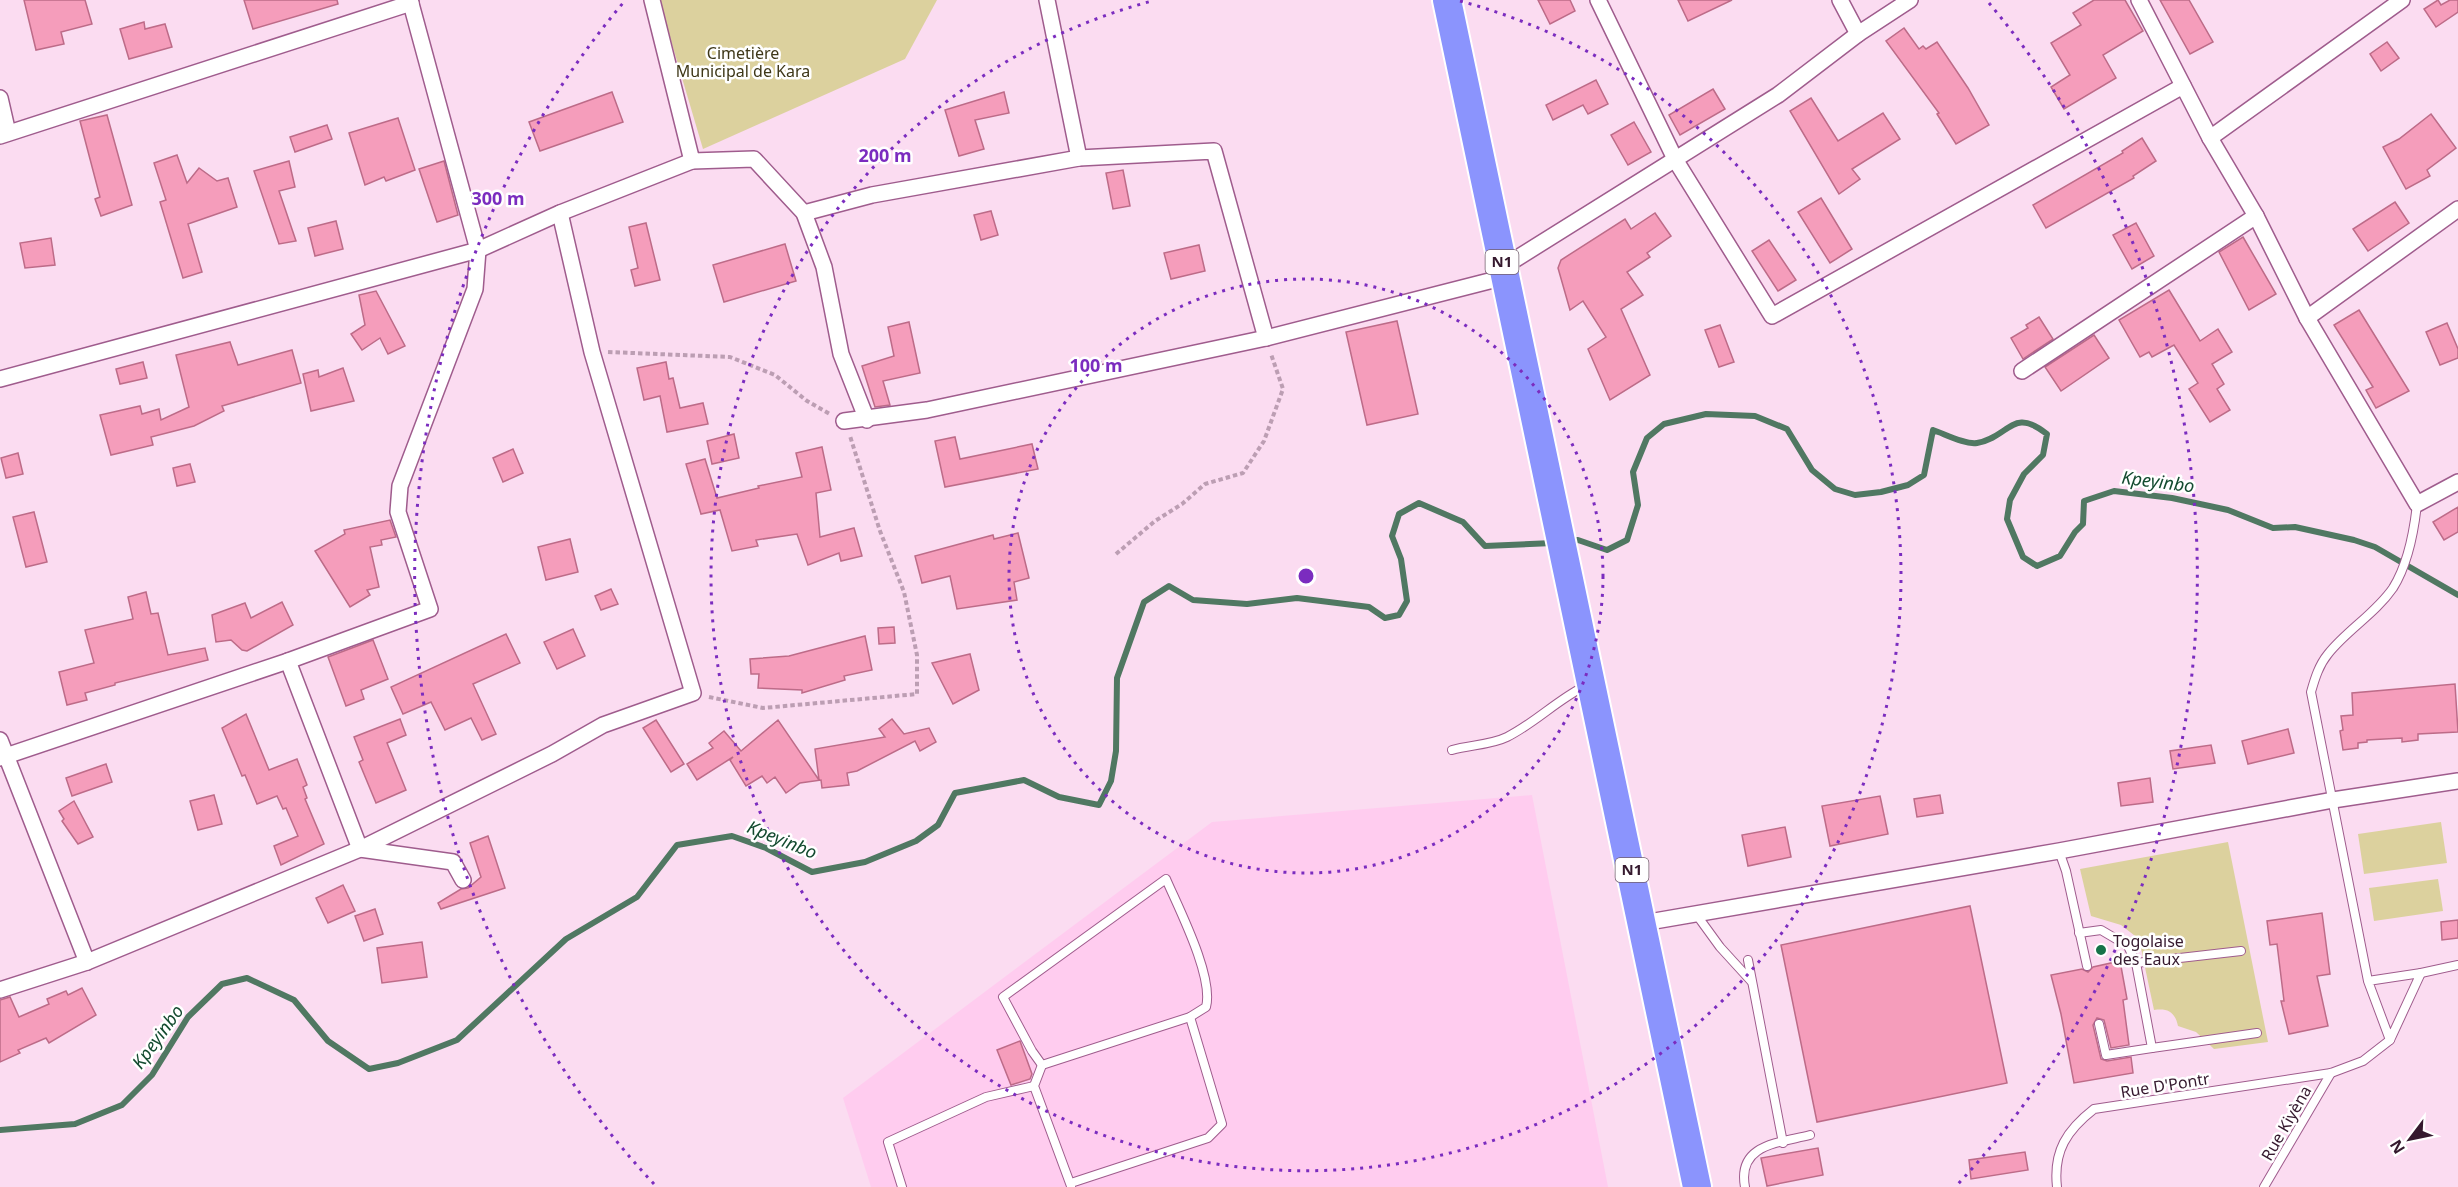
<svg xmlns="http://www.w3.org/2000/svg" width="2458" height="1187" viewBox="0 0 2458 1187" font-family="'Noto Sans',sans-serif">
	<rect width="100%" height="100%" fill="#fbdcf1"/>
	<polygon fill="#ffccef" points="1532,795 1608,1187 871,1187 843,1098 1212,822"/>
	<g fill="#dcd19e">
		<polygon points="659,0 937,0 905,59 703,149"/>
		<polygon points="2441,822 2447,863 2364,874 2358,834"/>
		<path d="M 2228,842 L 2268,1042 L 2214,1049 L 2196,1032 L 2178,1026 C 2175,1012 2168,1008 2154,1010 L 2139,939 L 2121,925 L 2091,916 L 2080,869 Z"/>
		<polygon points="2438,879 2443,911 2374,921 2369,888"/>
	</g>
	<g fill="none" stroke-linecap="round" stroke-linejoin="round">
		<g stroke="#507862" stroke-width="6">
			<path d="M 1569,541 L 1578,540 L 1607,550 L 1627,540 L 1638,505 L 1633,472 L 1647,438 L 1664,424 L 1706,414 L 1755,416 L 1787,429 L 1812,470 L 1835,489 L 1855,495 L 1881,492 L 1908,485 L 1924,475 L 1933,430 C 1945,434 1965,445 1977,443 C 2010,437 2012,406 2047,434 L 2043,455 L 2024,474 L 2010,500 L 2007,519 L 2023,557 L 2037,566 L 2060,556 L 2075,532 L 2083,524 L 2084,501 L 2114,491 L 2172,498 L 2228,510 L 2273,528 L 2295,527 L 2354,540 L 2375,547 L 2458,595"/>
			<polyline points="0,1130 75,1124 122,1105 152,1075 188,1017 222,984 247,978 294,1000 328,1041 369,1069 398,1063 457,1040 566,939 637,897 677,845 732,836 766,848 812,872 865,862 916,841 938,825 955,793 1024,780 1059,797 1099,805 1111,781 1116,751 1117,678 1144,602 1169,586 1193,600 1247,604 1297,598 1369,607 1385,618 1399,615 1407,601 1401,559 1392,536 1399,514 1419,503 1463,522 1485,546 1553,543"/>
		</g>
	</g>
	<g fill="#f59dbb" stroke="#bd6b88" stroke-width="1.5">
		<polygon points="24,0 85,0 92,24 61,32 64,44 36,50"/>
		<polygon points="244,0 337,0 338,4 253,29"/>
		<polygon points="1538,0 1570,0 1575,11 1550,24"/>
		<polygon points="1678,0 1732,0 1688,21"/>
		<polygon points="2094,0 2125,0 2143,31 2103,55 2116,78 2064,109 2051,87 2070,75 2051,43 2081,25 2073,13"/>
		<polygon points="2160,0 2189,0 2213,42 2190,54"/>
		<polygon points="2438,0 2441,5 2450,0 2458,0 2458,12 2436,27 2424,9"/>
		<polygon points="144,22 145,29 165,24 172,47 129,59 120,29"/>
		<polygon points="1904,28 1919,49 1923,46 1926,49 1937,42 1968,88 1989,125 1956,144 1937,114 1939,113 1886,41"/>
		<polygon points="2387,42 2399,58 2381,71 2370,54"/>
		<polygon points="1596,80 1608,104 1588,114 1583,105 1553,120 1546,105"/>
		<polygon points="1713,89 1725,109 1680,135 1669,115"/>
		<polygon points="612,92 623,122 540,151 529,122"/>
		<polygon points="1004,92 1009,113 975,120 984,149 959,156 945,110"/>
		<polygon points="1811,98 1838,141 1883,113 1900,139 1852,169 1860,179 1839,194 1790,111"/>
		<polygon points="2431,114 2456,148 2427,170 2430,176 2406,189 2383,147 2399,139"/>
		<polygon points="107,115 132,205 101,216 95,199 100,197 80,121"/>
		<polygon points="398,118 415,170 386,181 384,177 365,185 349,133"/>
		<polygon points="1634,122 1651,152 1628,165 1611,135"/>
		<polygon points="327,125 332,139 295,152 290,137"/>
		<polygon points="2142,138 2156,161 2133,176 2134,178 2046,228 2033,205 2123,153 2122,151"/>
		<polygon points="177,155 187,183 199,168 217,181 228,178 237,207 188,224 202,272 183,278 160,202 166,200 154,163"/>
		<polygon points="289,161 295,187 279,191 296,241 279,244 254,171"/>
		<polygon points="444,161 458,215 437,222 419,169"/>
		<polygon points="1123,170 1130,206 1113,209 1106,173"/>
		<polygon points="1821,198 1852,249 1830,263 1798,212"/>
		<polygon points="2395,202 2409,223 2368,251 2353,229"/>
		<polygon points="991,211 998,235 981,240 974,215"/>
		<polygon points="1655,213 1671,236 1647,253 1650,257 1627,272 1643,295 1621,309 1650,375 1610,400 1588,349 1606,337 1583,301 1570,310 1558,268 1561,260 1625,219 1631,229"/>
		<polygon points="336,221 343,249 315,256 308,228"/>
		<polygon points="646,223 660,280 635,286 631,270 638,268 629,227"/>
		<polygon points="2136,223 2154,256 2132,269 2113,235"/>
		<polygon points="2243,237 2276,294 2249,310 2219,252"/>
		<polygon points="51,238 55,265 25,268 20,243"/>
		<polygon points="1769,240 1796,280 1778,291 1752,251"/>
		<polygon points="785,244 796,281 724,302 713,265"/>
		<polygon points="1199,245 1205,271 1171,279 1164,253"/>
		<polygon points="2169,290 2200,341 2218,329 2232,352 2212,364 2224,384 2217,389 2230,410 2210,422 2189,389 2198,383 2174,345 2152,357 2149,352 2140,357 2119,320"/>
		<polygon points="376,291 405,346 388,354 380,338 362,350 351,334 365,325 359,295"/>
		<polygon points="2359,310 2409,391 2376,408 2366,390 2373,387 2334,325"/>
		<polygon points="2039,317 2053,339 2023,359 2011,338 2028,328 2026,325"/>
		<polygon points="1397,321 1418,414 1367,425 1346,332"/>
		<polygon points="909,322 920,373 883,381 890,405 875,407 862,366 894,356 888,327"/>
		<polygon points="2447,323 2458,349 2458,358 2440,365 2426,332"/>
		<polygon points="1720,325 1734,362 1719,367 1705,330"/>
		<polygon points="2094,335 2109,358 2061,391 2045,367"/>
		<polygon points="230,342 238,365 292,350 301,383 222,406 224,411 194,426 151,437 153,445 111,455 100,415 140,406 142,414 159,409 161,420 189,407 176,355"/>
		<polygon points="143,362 147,378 120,384 116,369"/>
		<polygon points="666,362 669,379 673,378 680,408 703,403 708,424 667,432 660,396 644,400 637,368"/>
		<polygon points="343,368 354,401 311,411 303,374 318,370 319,377"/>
		<polygon points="734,434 739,458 712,464 707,441"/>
		<polygon points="955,437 960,459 1032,444 1038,469 945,487 935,441"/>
		<polygon points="822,447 831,490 816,493 820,537 854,528 862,556 841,561 839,553 808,565 797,534 756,540 758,546 732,551 720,510 701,514 686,464 705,459 717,498 759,488 758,486 802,477 796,453"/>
		<polygon points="513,449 523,473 503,482 493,458"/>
		<polygon points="18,453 23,474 6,478 1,458"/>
		<polygon points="190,464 195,482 177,486 173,468"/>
		<polygon points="2458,507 2458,532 2444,540 2433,522"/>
		<polygon points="34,512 47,562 26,567 13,517"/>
		<polygon points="390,520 396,537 381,540 382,545 370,547 379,587 367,590 370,595 350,607 315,551 345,534 344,530"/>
		<polygon points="1018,533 1029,578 1014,582 1017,600 957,609 950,576 922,583 915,556 993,535 994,539"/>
		<polygon points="570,539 578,572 546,580 538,547"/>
		<polygon points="611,589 618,604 601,610 595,596"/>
		<polygon points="146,592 151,614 158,613 168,655 205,648 208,660 115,683 115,685 85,693 87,700 67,705 59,672 94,663 85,630 133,619 128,597"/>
		<polygon points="282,602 293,625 247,651 242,650 231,640 216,642 212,615 245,603 251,618"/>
		<polygon points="894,627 895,643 879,644 878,628"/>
		<polygon points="573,629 585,656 557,669 544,642"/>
		<polygon points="506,634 520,663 473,684 496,734 482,740 471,718 445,730 431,702 403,714 391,687"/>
		<polygon points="865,636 872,670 844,676 845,680 802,693 802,690 758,688 759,674 751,674 750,659 789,656"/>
		<polygon points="373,640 388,679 361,690 364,699 346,706 328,657"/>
		<polygon points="970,654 979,690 953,704 932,663"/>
		<polygon points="2455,684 2458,732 2418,734 2418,740 2402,742 2402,738 2367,740 2367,742 2358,743 2358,748 2343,750 2340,731 2343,730 2341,716 2353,715 2352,693"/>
		<polygon points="246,714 269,770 297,759 307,785 303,787 307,798 305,799 324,844 281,865 274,846 298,836 286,808 283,809 277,796 257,804 245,775 242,776 222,728"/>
		<polygon points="400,719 406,735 387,743 406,790 376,803 359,762 363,760 354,737"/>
		<polygon points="892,719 904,734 929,728 936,742 920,751 915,741 857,771 847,773 849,785 822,788 821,780 800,783 786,793 775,777 767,783 762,776 746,786 730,760 733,757 697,780 687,764 713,748 709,743 724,731 741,751 778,720 819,780 815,749 885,737 879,729"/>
		<polygon points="656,720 684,764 671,772 643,728"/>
		<polygon points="2288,729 2294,753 2248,764 2242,741"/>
		<polygon points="2211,745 2215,763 2173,769 2170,751"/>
		<polygon points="106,764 112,782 72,796 66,778"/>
		<polygon points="2150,778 2153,802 2121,806 2118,783"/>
		<polygon points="214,795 222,824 198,830 190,801"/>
		<polygon points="1940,795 1943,813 1917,817 1914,799"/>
		<polygon points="1880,796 1888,834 1830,846 1822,806"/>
		<polygon points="74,801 93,837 78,844 62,821 64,819 59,811"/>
		<polygon points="1785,827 1791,857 1748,866 1742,835"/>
		<polygon points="488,836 505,888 441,909 438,903 461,889 468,888 481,877 470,843"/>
		<polygon points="343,885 355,911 328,923 316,898"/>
		<polygon points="1970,906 2007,1083 1817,1122 1781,945"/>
		<polygon points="375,909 383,934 364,941 355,916"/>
		<polygon points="2322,913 2330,974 2317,976 2328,1026 2289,1034 2281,1001 2284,1001 2277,944 2270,945 2267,921"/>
		<polygon points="2458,920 2458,938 2442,940 2441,922"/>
		<polygon points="422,942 427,977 382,983 377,948"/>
		<polygon points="2120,961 2127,999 2123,1000 2129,1045 2111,1048 2104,1020 2097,1018 2093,1025 2101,1059 2107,1061 2131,1057 2133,1073 2074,1083 2061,1014 2051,975 2082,969 2088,972 2093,967"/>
		<polygon points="82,988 96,1015 49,1043 46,1038 18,1050 20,1053 0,1062 0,1000 10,997 19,1017 49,1004 47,999 66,991 68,995"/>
		<polygon points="1020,1041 1032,1074 1030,1079 1011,1085 997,1050"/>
		<polygon points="1818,1148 1823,1175 1767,1186 1761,1158"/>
		<polygon points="2025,1152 2028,1170 1971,1179 1969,1160"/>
	</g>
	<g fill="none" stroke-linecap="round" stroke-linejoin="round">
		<defs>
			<g id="lane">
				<path d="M 1452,750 C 1469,745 1491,745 1507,737 C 1535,723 1557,700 1585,686"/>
				<polyline points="2059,851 2066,871 2087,966"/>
				<path d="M 1166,879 C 1179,909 1214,977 1206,1007 L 1190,1017 L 1042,1065 L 1032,1051 L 1003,997 Z"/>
				<polyline points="1696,914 1720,947 1751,981"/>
				<polyline points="2079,933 2101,930 2128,946 2136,963 2152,1048 2106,1055 2099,1024"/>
				<polyline points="1748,960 1783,1143"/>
				<polyline points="2136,963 2241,951"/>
				<polyline points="2421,973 2458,965"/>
				<path d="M 2368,981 L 2421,973 L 2390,1040 L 2368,981 L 2311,692 C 2315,678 2319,665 2328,654 C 2347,630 2375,614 2393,588 C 2408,564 2414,532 2417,504"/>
				<polyline points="2152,1048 2257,1033"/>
				<polyline points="1042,1065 1034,1086 1071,1186"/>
				<polyline points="1071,1183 1208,1138 1222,1124 1190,1017"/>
				<polyline points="902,1187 888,1142 986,1097 1034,1086"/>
				<path d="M 1745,1187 C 1737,1144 1779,1143 1810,1135"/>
				<path d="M 2057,1187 C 2053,1151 2067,1130 2094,1109 L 2331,1073 L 2363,1061 L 2390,1040"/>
				<polyline points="2264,1187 2331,1073"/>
			</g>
			<g id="street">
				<polyline points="652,0 692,161 754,159 804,213 824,267 841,354 867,420"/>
				<polyline points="1047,0 1079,158"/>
				<polyline points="1598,0 1676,161 1772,316 2183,86"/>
				<polyline points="1840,0 1858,34"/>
				<polyline points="2139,0 2210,138 2256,216 2307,318 2417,504 2458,482"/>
				<polyline points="0,98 8,133"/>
				<polyline points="0,136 411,3"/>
				<polyline points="2210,138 2402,0"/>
				<polyline points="804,213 872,195 1079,158 1214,151 1266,338"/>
				<polyline points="1503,267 1778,95 1858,34 1910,0"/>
				<polyline points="2307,318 2458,209"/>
				<polyline points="2022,371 2256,216"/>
				<polyline points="0,379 478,250 560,213 692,161"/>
				<polyline points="844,421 927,410 1266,338 1505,277"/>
				<polyline points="288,661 360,849 453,862 463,880"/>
				<polyline points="0,740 87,962"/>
				<polyline points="0,758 288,661 430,609 398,512 400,486 475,289 478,250 410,0"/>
				<polyline points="1643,923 2059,851 2333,800 2458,781"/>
				<polyline points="0,990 87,962 360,849 552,754 603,725 693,693 592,352 560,213"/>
			</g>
			<polyline id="highway" points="1447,0 1697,1187"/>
		</defs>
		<use href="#lane" stroke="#9f5c8d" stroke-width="10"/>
		<use href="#street" stroke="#9f5c8d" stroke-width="18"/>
		<use href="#highway" stroke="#fff" stroke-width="32"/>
		<g stroke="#bc9eb3" stroke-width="4" stroke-dasharray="4.5 3" stroke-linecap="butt">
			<polyline points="608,352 730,357 775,375 807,401 830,414"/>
			<polyline points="1116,554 1155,521 1182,504 1205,484 1243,473 1264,441 1283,389 1271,354"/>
			<polyline points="709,697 763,708 917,694 917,655 904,592 880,531 850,436"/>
		</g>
		<use href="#lane" stroke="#fff" stroke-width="8"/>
		<use href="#street" stroke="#fff" stroke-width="15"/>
		<use href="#highway" stroke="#8b94fd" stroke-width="28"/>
	</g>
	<g fill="none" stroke="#7b2cbf" stroke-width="3" stroke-dasharray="3 6">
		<circle cx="1306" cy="576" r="297"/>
		<path d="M1460 1A595 595 0 1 1 1152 1"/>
		<path d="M654 1184A892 892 0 0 1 623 3M1989 3A892 892 0 0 1 1958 1184"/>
	</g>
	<circle fill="#167349" stroke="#fff" stroke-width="2" cx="2101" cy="950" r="6"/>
	<g text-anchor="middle" stroke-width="5" stroke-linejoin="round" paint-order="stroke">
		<g fill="#fff" stroke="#725e6d" stroke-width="1.5">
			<rect x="1485.5" y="250" width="33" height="24" rx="4.5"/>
			<rect x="1615.5" y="858" width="33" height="24" rx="4.5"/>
		</g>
		<g font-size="15" font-weight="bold" fill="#35192e">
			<text x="1502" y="267">N1</text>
			<text x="1632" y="875">N1</text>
		</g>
		<g font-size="16" fill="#3e3718" stroke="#fff">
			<text x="743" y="59">Cimetière<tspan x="743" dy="18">Municipal de Kara</tspan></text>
		</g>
		<g font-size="16" fill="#35192e" stroke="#fff" text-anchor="start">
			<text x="2113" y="947">Togolaise<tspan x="2113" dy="18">des Eaux</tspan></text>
		</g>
		<g font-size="16" fill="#35192e" stroke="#fff">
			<text transform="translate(2165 1085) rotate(-9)" y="6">Rue D'Pontr</text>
			<text transform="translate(2286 1123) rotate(-60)" y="6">Rue Kiyèna</text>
		</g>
		<g font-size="18" font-style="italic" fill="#144b30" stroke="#fff">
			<text transform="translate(2158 482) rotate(7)" y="6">Kpeyinbo</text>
			<text transform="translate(782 840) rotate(22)" y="6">Kpeyinbo</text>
			<text transform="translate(158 1037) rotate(-54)" y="6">Kpeyinbo</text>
		</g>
	</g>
	<circle cx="1306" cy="576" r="9" fill="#7b2cbf" stroke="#fff" stroke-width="3"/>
	<g font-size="18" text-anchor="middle" font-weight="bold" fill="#7b2cbf" stroke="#fff" stroke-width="5" stroke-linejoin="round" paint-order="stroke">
		<text x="885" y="162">200 m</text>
		<text x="498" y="205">300 m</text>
		<text x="1096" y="372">100 m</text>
	</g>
	<g transform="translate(2410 1139) rotate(238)" stroke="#ffffff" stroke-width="4.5" paint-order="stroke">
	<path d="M0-4.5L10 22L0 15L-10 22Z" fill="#35192e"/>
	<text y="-9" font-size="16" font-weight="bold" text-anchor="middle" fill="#35192e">N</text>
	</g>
</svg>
